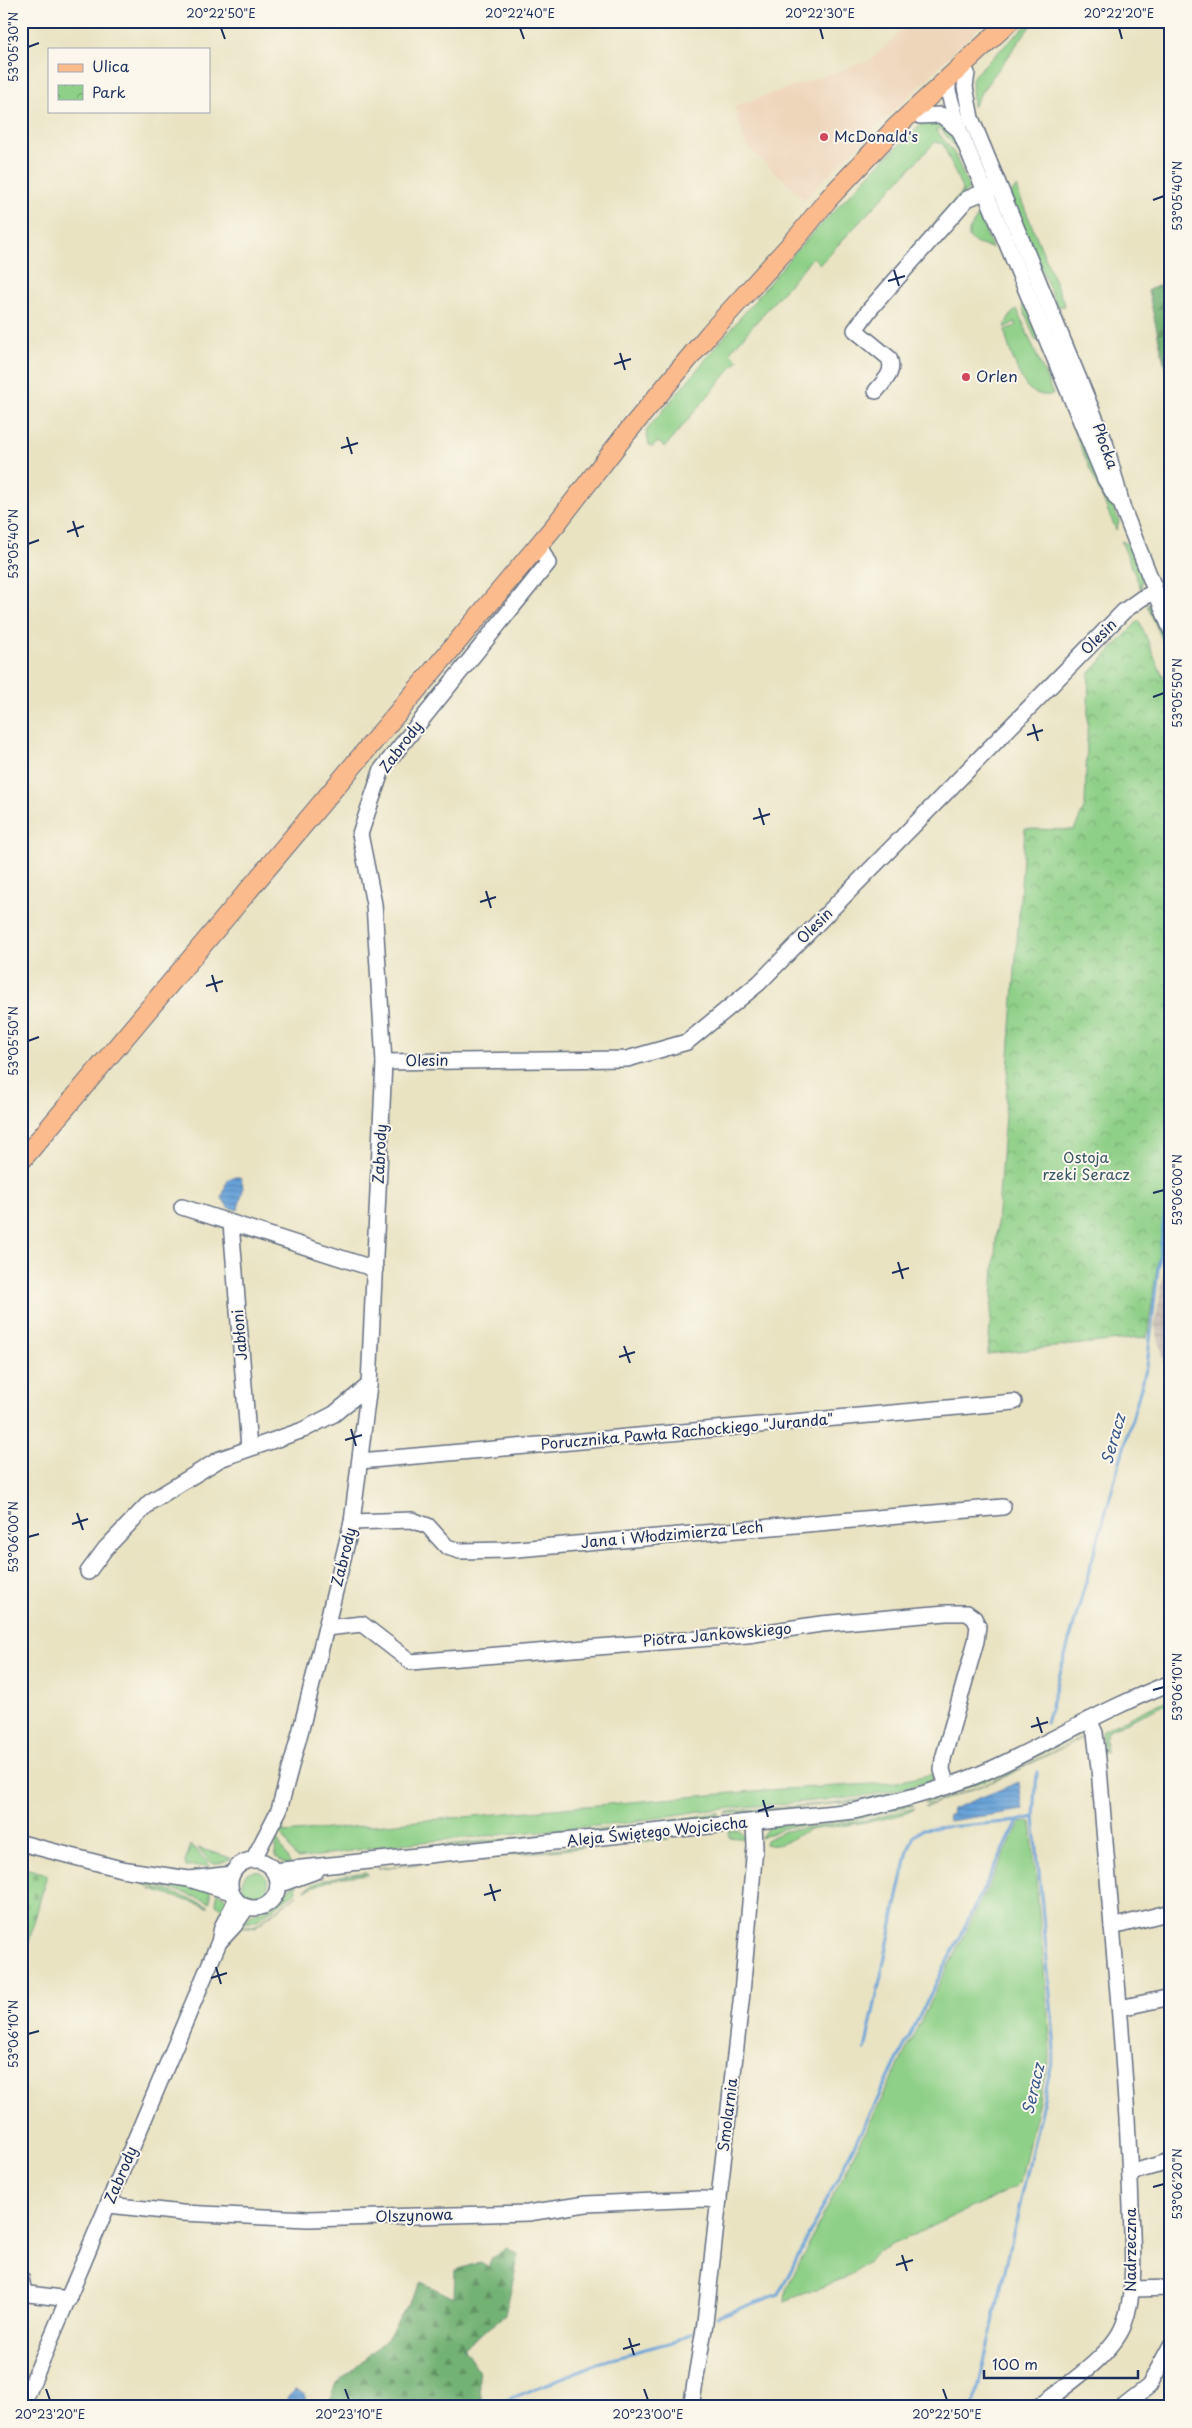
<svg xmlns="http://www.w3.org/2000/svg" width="1192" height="2428" viewBox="0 0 1192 2428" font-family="'Playpen Sans',sans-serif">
	<defs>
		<pattern id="industrial-grid" width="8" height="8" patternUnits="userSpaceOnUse" patternTransform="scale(1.25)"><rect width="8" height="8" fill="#ccc2b9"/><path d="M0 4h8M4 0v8" fill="none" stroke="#afa7a1"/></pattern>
		<pattern id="forest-firs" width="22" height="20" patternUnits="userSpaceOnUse" patternTransform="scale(1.25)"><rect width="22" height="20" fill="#73b274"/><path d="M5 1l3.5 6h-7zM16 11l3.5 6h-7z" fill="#5e9162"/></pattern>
		<pattern id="cemetery-stones" width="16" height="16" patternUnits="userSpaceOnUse" patternTransform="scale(1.25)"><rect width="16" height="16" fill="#8fd088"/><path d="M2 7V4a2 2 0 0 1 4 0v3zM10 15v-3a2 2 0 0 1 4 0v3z" fill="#74a972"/></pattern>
		<pattern id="park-crowns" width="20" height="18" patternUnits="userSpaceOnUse" patternTransform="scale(1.25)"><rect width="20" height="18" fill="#8fd088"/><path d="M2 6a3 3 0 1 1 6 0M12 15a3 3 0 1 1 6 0" fill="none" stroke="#74a972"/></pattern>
		<pattern id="water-rules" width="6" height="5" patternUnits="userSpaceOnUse" patternTransform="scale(1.25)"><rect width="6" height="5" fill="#67a2d8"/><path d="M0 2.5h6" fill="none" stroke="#5484b2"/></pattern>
	</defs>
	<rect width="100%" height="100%" fill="#fbf7ec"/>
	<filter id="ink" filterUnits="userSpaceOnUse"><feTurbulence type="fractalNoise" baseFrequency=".02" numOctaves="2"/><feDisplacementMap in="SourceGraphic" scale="10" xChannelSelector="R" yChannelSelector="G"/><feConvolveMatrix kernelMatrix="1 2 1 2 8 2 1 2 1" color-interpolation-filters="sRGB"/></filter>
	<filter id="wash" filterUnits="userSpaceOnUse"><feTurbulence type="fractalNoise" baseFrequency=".0096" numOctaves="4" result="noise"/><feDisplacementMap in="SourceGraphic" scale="20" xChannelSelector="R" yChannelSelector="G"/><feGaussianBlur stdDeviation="1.12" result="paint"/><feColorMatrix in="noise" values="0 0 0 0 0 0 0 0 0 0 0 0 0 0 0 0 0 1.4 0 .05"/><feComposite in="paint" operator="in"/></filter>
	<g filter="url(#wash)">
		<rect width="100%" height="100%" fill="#e9e3c2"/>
		<polygon fill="#eed6bb" points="911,21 986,21 804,199 747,147 734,106 871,60"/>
		<polygon fill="url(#industrial-grid)" points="1171,1223 1171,1388 1155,1326"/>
		<g fill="#8fd088" stroke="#558073">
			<polygon points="1031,21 1034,21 982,91 973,107 972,80 974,75"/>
			<polygon points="923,122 943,122 957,139 963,157 940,128 936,130 954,153 969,188 913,253 911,251 963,191 943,144 935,142 820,264 813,257 730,352 738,360 665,447 658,442 652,447 649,445 646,431 795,252 876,167"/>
			<polygon points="1016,187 1065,306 1057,307 1056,304 1010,195"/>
			<polygon points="979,215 992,248 977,244 969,238 969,230"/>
			<polygon points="1026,303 1029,305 1039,340 1036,341 1022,306"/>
			<path d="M 1017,309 L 1053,394 C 1045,397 1034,394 1028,388 C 1020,380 1005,340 1005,330 L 1016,326 L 1015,322 L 1005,328 C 1007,319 1010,314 1017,309 Z"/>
			<polygon points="1068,417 1073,424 1089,460 1102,480 1119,521 1116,530"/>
			<polygon points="1121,541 1129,544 1142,578 1141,589"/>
			<path d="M 1147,605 C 1162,612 1171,644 1171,660 Z"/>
			<polygon points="1171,1698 1171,1702 1109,1730 1105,1738 1106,1753 1103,1749 1101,1731"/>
			<polygon points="1079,1733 1082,1733 993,1777 924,1803 927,1799"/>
			<polygon points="1087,1735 1004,1777 925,1807 925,1806 991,1782"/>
			<path d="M 933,1774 L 932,1780 L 898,1790 L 857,1797 L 700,1811 L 618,1824 L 389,1845 L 298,1859 C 290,1854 289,1841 281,1834 L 283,1826 L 284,1833 L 766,1790 L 892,1783 Z"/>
			<path d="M 934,1782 L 933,1784 L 882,1799 L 726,1814 L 727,1812 C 797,1805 867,1805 934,1782 Z"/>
			<polygon points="910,1804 914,1805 850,1820 784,1828 760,1838 769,1827"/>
			<path d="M 915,1808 C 908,1818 832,1827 815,1829 C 796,1831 785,1850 765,1844 L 766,1840 L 785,1831 L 867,1820 Z"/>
			<polygon points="718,1813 720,1815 657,1826 455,1846 435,1846 638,1826"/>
			<polygon points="1031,1822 1051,2049 1020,2182 1015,2187 879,2251 850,2276 785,2301 786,2290 1020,1823"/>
			<polygon points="728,1831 739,1831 748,1839 729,1837"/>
			<polygon points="667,1837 669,1839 378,1868"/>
			<path d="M 277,1839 L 291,1865 C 275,1862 273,1854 277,1839 Z"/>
			<polygon points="191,1845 208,1863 209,1866 186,1867 185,1862"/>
			<path d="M 198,1848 L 231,1858 C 210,1869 213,1864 198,1848 Z"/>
			<circle cx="255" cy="1884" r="13"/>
			<path d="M 366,1872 L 368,1874 L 337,1878 L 304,1890 C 321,1878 345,1875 366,1872 Z"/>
			<polygon points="158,1882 210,1890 210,1902 169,1888 146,1886 143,1883"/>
			<path d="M 296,1884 L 297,1891 L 256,1921 L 244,1923 C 253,1909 260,1914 272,1906 C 282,1898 282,1891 296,1884 Z"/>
			<polygon points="149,1889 166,1890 209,1906 208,1907"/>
			<path d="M 217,1891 C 226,1897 228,1899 227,1911 L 216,1904 Z"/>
			<polygon points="298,1894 255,1927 246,1928 239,1925 247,1927 256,1925"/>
		</g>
		<g fill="url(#forest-firs)" stroke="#477069">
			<polygon points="1171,281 1171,394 1148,290"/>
			<polygon points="507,2248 519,2255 505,2315 463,2347 478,2369 482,2407 327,2407 336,2384 387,2339 421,2282 454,2298 455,2270 481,2262 488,2268 492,2258"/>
		</g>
		<polygon fill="url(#cemetery-stones)" stroke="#558073" points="21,1867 47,1874 21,1972"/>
		<polygon fill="url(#park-crowns)" stroke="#558073" points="1139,620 1171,696 1171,1170 1147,1337 988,1354 1025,829 1074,830 1085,806 1089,674"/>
		<g fill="url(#water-rules)" stroke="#41689b">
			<path d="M 233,1177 L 240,1177 C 247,1189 239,1200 238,1210 L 228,1207 L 222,1198 L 227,1180 Z"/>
			<polygon points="1019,1782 1023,1810 949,1821 948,1815 951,1815 952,1809"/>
			<polygon points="295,2390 305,2394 305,2407 285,2407 288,2397"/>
		</g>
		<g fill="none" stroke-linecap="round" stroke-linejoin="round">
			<g stroke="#67a2d8" stroke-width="3">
				<polyline points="1046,1723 1147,1366 1171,1156"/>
				<polyline points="865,2050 908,1850 914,1836 923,1829 1018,1821"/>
				<polyline points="717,2317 779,2294 1018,1821 1034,1817"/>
				<polyline points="490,2407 608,2359 683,2339 693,2333"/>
				<polyline points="974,2407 1055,2049 1034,1817 1037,1772"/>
			</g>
		</g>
	</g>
	<g filter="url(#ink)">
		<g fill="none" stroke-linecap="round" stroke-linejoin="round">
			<defs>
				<g id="minor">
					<polyline points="967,73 965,87 971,118 1105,442 1123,509 1171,630"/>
					<polyline points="948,77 948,91 959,129 1105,479 1117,499"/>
					<polyline points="920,116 941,115 958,129"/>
					<path d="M 876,391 C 885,380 895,372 889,358 L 855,330 L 870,309 L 967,199 L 993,188"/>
					<polyline points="384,1062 627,1059 687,1042 759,983 1124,611 1142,598 1155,592"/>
					<polyline points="182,1207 375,1269"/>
					<polyline points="231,1223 249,1448"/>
					<polyline points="360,1461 1014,1402"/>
					<polyline points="352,1522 412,1520 428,1526 447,1547 460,1551 506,1550 1003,1507"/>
					<polyline points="88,1572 105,1549 150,1502 220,1459 303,1430 334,1414 369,1385"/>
					<polyline points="326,1628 362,1624 411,1662 747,1635 821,1624 946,1613 967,1613 974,1618 978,1626 976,1641 943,1759 942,1770 947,1786"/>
					<polyline points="1089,1720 1095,1733 1099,1768 1112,1927 1171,1912"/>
					<polyline points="21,1843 121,1869 189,1879 231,1892"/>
					<polyline points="253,1860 279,1810 301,1729 352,1522 369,1385 384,1062 374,904 360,834 382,769 548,563 539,545"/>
					<circle cx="254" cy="1884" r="24"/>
					<path d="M 273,1871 L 854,1811 C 903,1800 951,1788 996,1767 C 1054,1740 1110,1706 1171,1683"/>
					<polyline points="190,1879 232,1874"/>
					<polyline points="278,1885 316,1871"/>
					<polyline points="220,1941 234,1926 247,1907"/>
					<polyline points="1120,2008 1171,1997"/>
					<polyline points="1130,2173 1171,2161"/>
					<polyline points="109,2205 182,2213 308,2219 528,2213 586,2204 702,2199 719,2200"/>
					<polyline points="21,2278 24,2293"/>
					<polyline points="1133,2289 1171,2288"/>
					<polyline points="21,2293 69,2299"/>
					<polyline points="22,2407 219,1942 222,1927 236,1900"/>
					<polyline points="691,2407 705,2323 742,1993 755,1847 754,1822"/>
					<path d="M 1038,2407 C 1064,2387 1113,2355 1124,2324 C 1137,2287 1132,2246 1131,2207 C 1128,2114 1121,2020 1112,1927"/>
					<polyline points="1122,2407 1149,2386 1171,2345"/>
				</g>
				<polyline id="major" points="21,1161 557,523 625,435 710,333 800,234 829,198 896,127 1010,21"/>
			</defs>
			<use href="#minor" stroke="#636e81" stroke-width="18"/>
			<use href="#major" stroke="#636e81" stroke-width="21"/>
			<use href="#minor" stroke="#fff" stroke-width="15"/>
			<use href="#major" stroke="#fbbb8d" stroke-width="19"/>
		</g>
	</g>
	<path fill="none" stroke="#1b2f5e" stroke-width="2" d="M 221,28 L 225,39M 520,28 L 524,39M 820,28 L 823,39M 1119,28 L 1122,39M 28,47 L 39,43M 1153,200 L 1164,196M 894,270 L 899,286M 888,281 L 905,276M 620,353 L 625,370M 614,364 L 631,359M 347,437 L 352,454M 341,448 L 358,443M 73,521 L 78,537M 67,532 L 84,526M 28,544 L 39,540M 1153,697 L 1164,693M 1033,724 L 1038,741M 1027,735 L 1043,730M 759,808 L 764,825M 753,819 L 770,814M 486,891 L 491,908M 480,902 L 496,897M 212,975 L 217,992M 206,986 L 223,981M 28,1041 L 39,1037M 1153,1193 L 1164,1190M 898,1262 L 903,1279M 892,1273 L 909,1268M 624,1346 L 630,1363M 619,1357 L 635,1352M 351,1429 L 356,1446M 345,1440 L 362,1435M 77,1513 L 83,1530M 72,1524 L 88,1519M 28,1537 L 39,1534M 1153,1690 L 1164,1687M 1037,1717 L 1042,1733M 1031,1727 L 1048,1722M 763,1800 L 768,1817M 758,1811 L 774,1806M 490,1884 L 495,1901M 484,1895 L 501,1890M 216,1967 L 221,1984M 211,1978 L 227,1973M 28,2034 L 39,2031M 1153,2187 L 1164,2184M 902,2255 L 907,2271M 896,2265 L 913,2260M 629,2338 L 634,2355M 623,2349 L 640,2344M 46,2389 L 50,2400M 345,2389 L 349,2400M 644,2389 L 648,2400M 943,2389 L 947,2400"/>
	<g fill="#d1495b" stroke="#fbf7ec" stroke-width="2">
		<circle cx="824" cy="137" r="5"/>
		<circle cx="966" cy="377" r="5"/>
	</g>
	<g text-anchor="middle" stroke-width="4" stroke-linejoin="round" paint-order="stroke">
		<g font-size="15" fill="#1b2f5e" stroke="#fbf7ec" text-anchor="start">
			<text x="834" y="142">McDonald's</text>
			<text x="976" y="382">Orlen</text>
		</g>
		<g font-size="15" fill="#1b2f5e" stroke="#fbf7ec">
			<text transform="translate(1105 446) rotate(70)" y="5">Płocka</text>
			<text transform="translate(1099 637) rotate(-45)" y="5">Olesin</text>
			<text transform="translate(401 747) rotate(-53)" y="5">Zabrody</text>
			<text transform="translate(815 926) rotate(-45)" y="5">Olesin</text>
			<text transform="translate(427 1061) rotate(-1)" y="5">Olesin</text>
			<text transform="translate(380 1154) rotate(-87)" y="5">Zabrody</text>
			<text transform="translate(240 1335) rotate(-95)" y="5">Jabłoni</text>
			<text transform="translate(687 1432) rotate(-5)" y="5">Porucznika Pawła Rachockiego "Juranda"</text>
			<text transform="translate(672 1535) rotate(-5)" y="5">Jana i Włodzimierza Lech</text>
			<text transform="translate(344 1557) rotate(-76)" y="5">Zabrody</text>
			<text transform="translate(717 1635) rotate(-5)" y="5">Piotra Jankowskiego</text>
			<text transform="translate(657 1832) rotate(-6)" y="5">Aleja Świętego Wojciecha</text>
			<text transform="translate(728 2115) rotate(-83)" y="5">Smolarnia</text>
			<text transform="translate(121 2175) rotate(-67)" y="5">Zabrody</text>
			<text transform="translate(414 2216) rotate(-2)" y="5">Olszynowa</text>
			<text transform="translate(1131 2250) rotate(-90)" y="5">Nadrzeczna</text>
		</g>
		<g font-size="15" fill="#385768" stroke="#fbf7ec">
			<text x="1086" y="1163">Ostoja<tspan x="1086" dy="17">rzeki Seracz</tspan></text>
		</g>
		<g font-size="16" font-style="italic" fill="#365789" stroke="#fbf7ec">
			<text transform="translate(1113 1439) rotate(-74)" y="6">Seracz</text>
			<text transform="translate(1033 2089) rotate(-77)" y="6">Seracz</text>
		</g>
	</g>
	<rect width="1192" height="2428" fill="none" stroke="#fbf7ec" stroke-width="55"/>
	<rect x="48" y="48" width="162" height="65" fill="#fbf7ec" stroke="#a1a7b3"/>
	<rect x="58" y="64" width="25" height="8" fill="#fbbb8d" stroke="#a1a7b3"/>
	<text x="92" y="72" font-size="15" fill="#1b2f5e">Ulica</text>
	<rect x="58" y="85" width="25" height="15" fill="url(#park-crowns)" stroke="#a1a7b3"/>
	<text x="92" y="98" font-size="15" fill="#1b2f5e">Park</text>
	<path d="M984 2370v8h154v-8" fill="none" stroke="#1b2f5e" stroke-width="2.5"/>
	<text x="992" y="2370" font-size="15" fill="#1b2f5e" stroke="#fbf7ec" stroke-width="4" paint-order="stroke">100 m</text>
	<rect x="28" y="28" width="1136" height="2372" fill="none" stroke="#1b2f5e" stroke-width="2"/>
	<g font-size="12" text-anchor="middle" fill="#1b2f5e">
		<text x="221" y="18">20°22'50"E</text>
		<text x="520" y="18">20°22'40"E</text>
		<text x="820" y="18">20°22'30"E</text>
		<text x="1119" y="18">20°22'20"E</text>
		<text transform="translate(14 47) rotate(-90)" y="4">53°05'30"N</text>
		<text transform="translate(1178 196) rotate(-90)" y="4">53°05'40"N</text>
		<text transform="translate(14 544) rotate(-90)" y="4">53°05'40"N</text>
		<text transform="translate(1178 693) rotate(-90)" y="4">53°05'50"N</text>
		<text transform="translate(14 1041) rotate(-90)" y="4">53°05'50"N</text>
		<text transform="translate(1178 1190) rotate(-90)" y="4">53°06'00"N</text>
		<text transform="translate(14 1537) rotate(-90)" y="4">53°06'00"N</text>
		<text transform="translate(1178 1687) rotate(-90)" y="4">53°06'10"N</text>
		<text transform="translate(14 2034) rotate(-90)" y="4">53°06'10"N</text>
		<text transform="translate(1178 2184) rotate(-90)" y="4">53°06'20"N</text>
		<text x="50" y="2419">20°23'20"E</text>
		<text x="349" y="2419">20°23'10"E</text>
		<text x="648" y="2419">20°23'00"E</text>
		<text x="947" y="2419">20°22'50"E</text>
	</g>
</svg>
